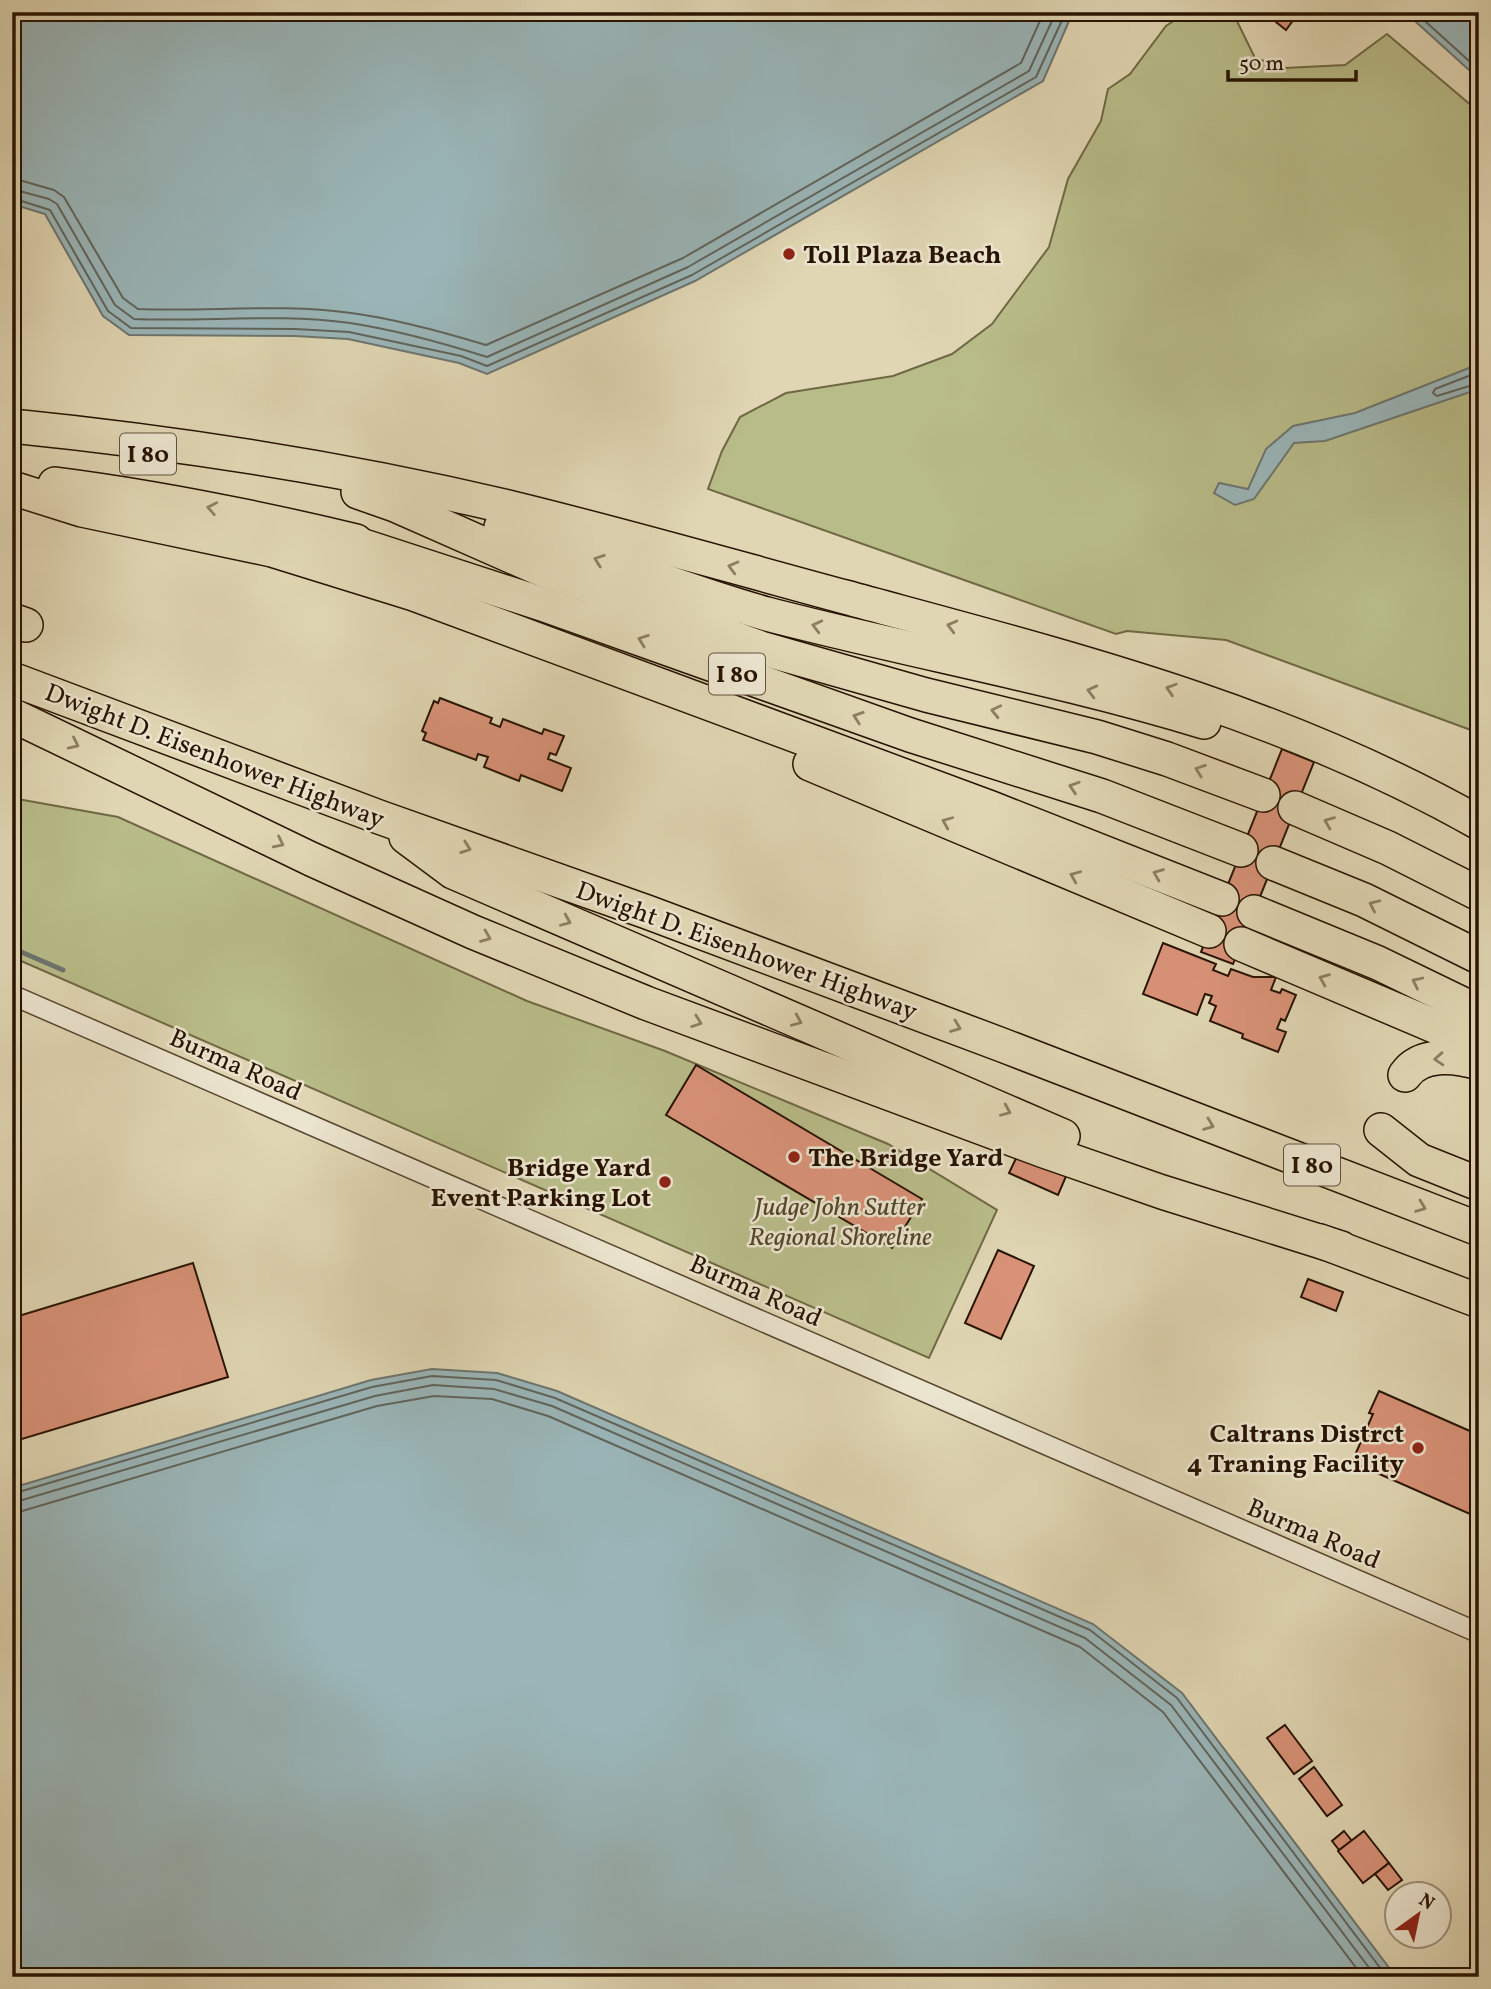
<svg xmlns="http://www.w3.org/2000/svg" width="1491" height="1989" viewBox="0 0 1491 1989" font-family="Vollkorn,serif">
	<rect width="100%" height="100%" fill="#e0d6b3"/>
	<filter id="stains"><feTurbulence type="fractalNoise" baseFrequency=".00286" numOctaves="4"/><feColorMatrix values="0 0 0 0 .2 0 0 0 0 .09 0 0 0 0 .02 0 0 0 .5 -.17"/></filter>
	<radialGradient id="worn" r=".72"><stop offset=".6" stop-color="#630" stop-opacity="0"/><stop offset="1" stop-color="#630" stop-opacity=".3"/></radialGradient>
	<g fill="#b8bc89" stroke="#706844" stroke-width="2">
		<polygon points="1187,12 1233,13 1255,58 1285,68 1345,65 1387,34 1479,112 1479,733 1226,640 1127,631 1116,634 708,489 722,451 740,417 786,393 893,376 952,354 992,324 1049,247 1068,179 1101,121 1108,89 1130,74 1166,26"/>
		<polygon points="12,798 118,817 527,1001 665,1051 888,1144 997,1210 929,1358 12,957"/>
	</g>
	<g fill="#9ab6b9" stroke="#6c756f" stroke-width="2">
		<polygon points="12,12 1080,12 1069,21 1043,81 695,281 487,374 459,363 348,339 295,336 129,335 103,316 45,214 12,204"/>
		<polygon points="1405,12 1479,12 1479,79"/>
		<polygon points="1479,364 1479,389 1325,441 1294,443 1254,499 1235,505 1214,493 1219,483 1248,489 1266,449 1293,426 1355,413"/>
		<polygon points="432,1369 497,1373 557,1391 1093,1624 1182,1693 1396,1977 12,1977 12,1488 371,1380"/>
	</g>
	<g fill="none" stroke-linecap="round" stroke-linejoin="round">
		<g stroke="#60645c" stroke-width="2">
			<polyline points="1415,12 1479,70"/>
			<path d="M 12,178 L 54,190 L 64,197 L 123,298 L 138,309 C 208,312 281,303 351,313 C 397,319 443,332 486,345 L 683,258 L 1021,63 L 1044,12"/>
			<path d="M 12,189 L 49,199 L 57,204 L 115,305 L 134,319 C 206,322 279,313 350,323 C 396,330 443,343 487,357 L 688,267 L 1029,71 L 1056,12"/>
			<polyline points="12,198 50,210 108,311 131,328 295,329 349,332 461,356 487,366 692,275 1036,77 1063,18 1069,12"/>
			<polyline points="1479,372 1435,389 1433,393 1437,396 1479,383"/>
			<polyline points="12,1494 372,1387 432,1376 496,1380 555,1398 1090,1630 1177,1698 1387,1977"/>
			<polyline points="12,1503 375,1396 433,1385 494,1389 552,1406 1085,1638 1171,1705 1376,1977"/>
			<polyline points="12,1514 377,1406 434,1396 492,1399 548,1416 1080,1647 1163,1712 1363,1977"/>
		</g>
		<polyline stroke="#6c756f" stroke-width="5" points="12,948 63,970"/>
	</g>
	<g fill="#d99278" stroke="#271300" stroke-width="2">
		<polygon points="1283,12 1294,19 1286,30 1276,22"/>
		<polygon points="440,698 492,718 490,723 500,727 503,719 542,734 544,729 564,736 556,755 550,753 548,759 571,768 562,791 521,775 519,781 484,767 488,757 478,754 476,760 423,740 426,733 422,731 434,701 438,703"/>
		<polygon points="1282,749 1314,762 1233,964 1201,952"/>
		<polygon points="1163,943 1216,964 1213,970 1228,976 1231,969 1253,977 1276,977 1271,990 1280,993 1282,989 1296,995 1285,1021 1281,1019 1277,1029 1286,1032 1278,1052 1242,1038 1243,1034 1210,1021 1216,1006 1209,1003 1212,996 1205,994 1197,1015 1143,994"/>
		<polygon points="696,1065 922,1199 892,1248 666,1115"/>
		<polygon points="1019,1152 1067,1174 1058,1195 1009,1173"/>
		<polygon points="998,1250 1034,1266 1001,1339 965,1323"/>
		<polygon points="193,1263 228,1377 12,1442 12,1318"/>
		<polygon points="1308,1279 1343,1292 1336,1311 1301,1297"/>
		<polygon points="1379,1391 1479,1435 1479,1518 1352,1462 1373,1414 1369,1413"/>
		<polygon points="1285,1725 1312,1761 1294,1774 1267,1738"/>
		<polygon points="1314,1767 1342,1805 1327,1816 1299,1779"/>
		<polygon points="1344,1831 1352,1841 1339,1850 1332,1841"/>
		<polygon points="1364,1831 1389,1863 1363,1883 1338,1851"/>
		<polygon points="1389,1863 1402,1880 1388,1890 1375,1874"/>
	</g>
	<g fill="none" stroke-linecap="round" stroke-linejoin="round">
		<defs>
			<polyline id="street" points="12,995 1479,1633"/>
			<g id="highway">
				<path d="M 12,426 C 180,443 348,469 512,508 C 623,535 734,567 845,597 C 1065,657 1278,709 1479,823"/>
				<path d="M 55,484 C 157,497 256,517 356,541"/>
				<polyline points="12,488 82,510 272,550 414,594 991,808 1222,899"/>
				<polyline points="358,492 395,505 538,568 761,648 926,695 1097,737 1167,759 1263,795"/>
				<path d="M 501,527 C 591,552 677,589 767,614 C 912,652 1060,678 1204,722"/>
				<polyline points="336,537 542,604 910,735 1102,796 1241,850"/>
				<polyline points="12,620 26,625"/>
				<polyline points="12,679 379,817 647,912 1002,1045 1479,1229"/>
				<polyline points="12,715 311,859 473,932 646,1003 1044,1151 1162,1192 1341,1248"/>
				<polyline points="810,764 1209,931"/>
				<polyline points="1295,808 1388,848 1479,894"/>
				<polyline points="406,837 453,872 1063,1136"/>
				<polyline points="1273,863 1364,900 1479,957"/>
				<polyline points="1254,912 1378,963 1479,1012"/>
				<polyline points="1241,944 1479,1045"/>
				<path d="M 1405,1075 C 1421,1052 1455,1056 1479,1063"/>
				<polyline points="1381,1130 1419,1160 1479,1184"/>
				<polyline points="1320,1241 1479,1301"/>
			</g>
		</defs>
		<use href="#street" stroke="#55442d" stroke-width="22"/>
		<use href="#highway" stroke="#271300" stroke-width="36"/>
		<use href="#street" stroke="#ebe4ce" stroke-width="19"/>
		<use href="#highway" stroke="#e0d6b3" stroke-width="33"/>
	</g>
	<defs><path id="oneway-chevron" d="M-2-3.5L2.5 0L-2 3.5" fill="none" stroke-width="1.6" stroke-linecap="round" stroke-linejoin="round" transform="scale(1.75)"/></defs>
	<g stroke="#8d7e62">
		<use href="#oneway-chevron" transform="translate(212 508) rotate(-169)"/>
		<use href="#oneway-chevron" transform="translate(599 560) rotate(-160)"/>
		<use href="#oneway-chevron" transform="translate(733 567) rotate(-165)"/>
		<use href="#oneway-chevron" transform="translate(817 626) rotate(-166)"/>
		<use href="#oneway-chevron" transform="translate(952 626) rotate(-165)"/>
		<use href="#oneway-chevron" transform="translate(643 640) rotate(-160)"/>
		<use href="#oneway-chevron" transform="translate(1171 689) rotate(-162)"/>
		<use href="#oneway-chevron" transform="translate(1092 691) rotate(-166)"/>
		<use href="#oneway-chevron" transform="translate(996 711) rotate(-167)"/>
		<use href="#oneway-chevron" transform="translate(858 717) rotate(-161)"/>
		<use href="#oneway-chevron" transform="translate(74 744) rotate(25)"/>
		<use href="#oneway-chevron" transform="translate(1200 770) rotate(-160)"/>
		<use href="#oneway-chevron" transform="translate(1074 787) rotate(-162)"/>
		<use href="#oneway-chevron" transform="translate(947 822) rotate(-157)"/>
		<use href="#oneway-chevron" transform="translate(1329 822) rotate(-158)"/>
		<use href="#oneway-chevron" transform="translate(279 843) rotate(26)"/>
		<use href="#oneway-chevron" transform="translate(466 848) rotate(20)"/>
		<use href="#oneway-chevron" transform="translate(1158 874) rotate(-158)"/>
		<use href="#oneway-chevron" transform="translate(1075 876) rotate(-157)"/>
		<use href="#oneway-chevron" transform="translate(1374 905) rotate(-155)"/>
		<use href="#oneway-chevron" transform="translate(566 921) rotate(23)"/>
		<use href="#oneway-chevron" transform="translate(486 937) rotate(22)"/>
		<use href="#oneway-chevron" transform="translate(1324 979) rotate(-158)"/>
		<use href="#oneway-chevron" transform="translate(1417 982) rotate(-154)"/>
		<use href="#oneway-chevron" transform="translate(797 1021) rotate(23)"/>
		<use href="#oneway-chevron" transform="translate(697 1022) rotate(20)"/>
		<use href="#oneway-chevron" transform="translate(956 1027) rotate(21)"/>
		<use href="#oneway-chevron" transform="translate(1439 1059) rotate(176)"/>
		<use href="#oneway-chevron" transform="translate(1006 1111) rotate(23)"/>
		<use href="#oneway-chevron" transform="translate(1209 1125) rotate(21)"/>
		<use href="#oneway-chevron" transform="translate(1421 1207) rotate(21)"/>
	</g>
	<g fill="#8f2418" stroke="#ebe4ce" stroke-width="2.5">
		<circle cx="789" cy="254" r="7"/>
		<circle cx="794" cy="1157" r="7"/>
		<circle cx="665" cy="1182" r="7"/>
		<circle cx="1418" cy="1448" r="7"/>
	</g>
	<g text-anchor="middle" stroke-width="5" stroke-linejoin="round" paint-order="stroke">
		<g fill="#ebe4ce" stroke="#62523e" stroke-width="2">
			<rect x="120" y="433.5" width="56" height="41" rx="5"/>
			<rect x="709" y="653.5" width="56" height="41" rx="5"/>
			<rect x="1284" y="1144.5" width="56" height="41" rx="5"/>
		</g>
		<g font-size="24" font-weight="bold" fill="#271300">
			<text x="148" y="462">I 80</text>
			<text x="737" y="682">I 80</text>
			<text x="1312" y="1173">I 80</text>
		</g>
		<g font-size="26" font-weight="bold" fill="#271300" stroke="#ebe4ce" text-anchor="start">
			<text x="803" y="263">Toll Plaza Beach</text>
			<text x="808" y="1166">The Bridge Yard</text>
			<text x="651" y="1176" text-anchor="end">Bridge Yard<tspan x="651" dy="30">Event Parking Lot</tspan></text>
			<text x="1404" y="1442" text-anchor="end">Caltrans Distrct<tspan x="1404" dy="30">4 Traning Facility</tspan></text>
		</g>
		<g font-size="26" fill="#271300" stroke="#ebe4ce">
			<text transform="translate(215 755) rotate(21)" y="9">Dwight D. Eisenhower Highway</text>
			<text transform="translate(747 950) rotate(20)" y="9">Dwight D. Eisenhower Highway</text>
			<text transform="translate(236 1064) rotate(24)" y="9">Burma Road</text>
			<text transform="translate(756 1290) rotate(24)" y="9">Burma Road</text>
			<text transform="translate(1314 1533) rotate(23)" y="9">Burma Road</text>
		</g>
		<g font-size="26" font-style="italic" fill="#524629" stroke="#ebe4ce">
			<text x="840" y="1215">Judge John Sutter<tspan x="840" dy="30">Regional Shoreline</tspan></text>
		</g>
	</g>
	<rect width="1491" height="1989" fill="none" stroke="#e0d6b3" stroke-width="42"/>
	<rect x="14" y="14" width="1463" height="1961" fill="none" stroke="#271300" stroke-width="3.5"/>
	<rect x="21" y="21" width="1449" height="1947" fill="none" stroke="#271300" stroke-width="2"/>
	<g transform="translate(1418 1915) rotate(33)"><circle r="33" fill="#ebe4ce" stroke="#9d907c" stroke-width="2"/>
	<path d="M0-5L12 26L0 18L-12 26Z" fill="#8f2418"/>
	<text y="-10" font-size="19" font-weight="bold" text-anchor="middle" fill="#271300">N</text>
	</g>
	<path d="M1228 70v10h128v-10" fill="none" stroke="#271300" stroke-width="3.5"/>
	<text x="1239" y="70" font-size="21" fill="#271300" stroke="#ebe4ce" stroke-width="5" paint-order="stroke">50 m</text>
	<rect width="100%" height="100%" filter="url(#stains)"/>
	<rect width="100%" height="100%" fill="url(#worn)"/>
</svg>
